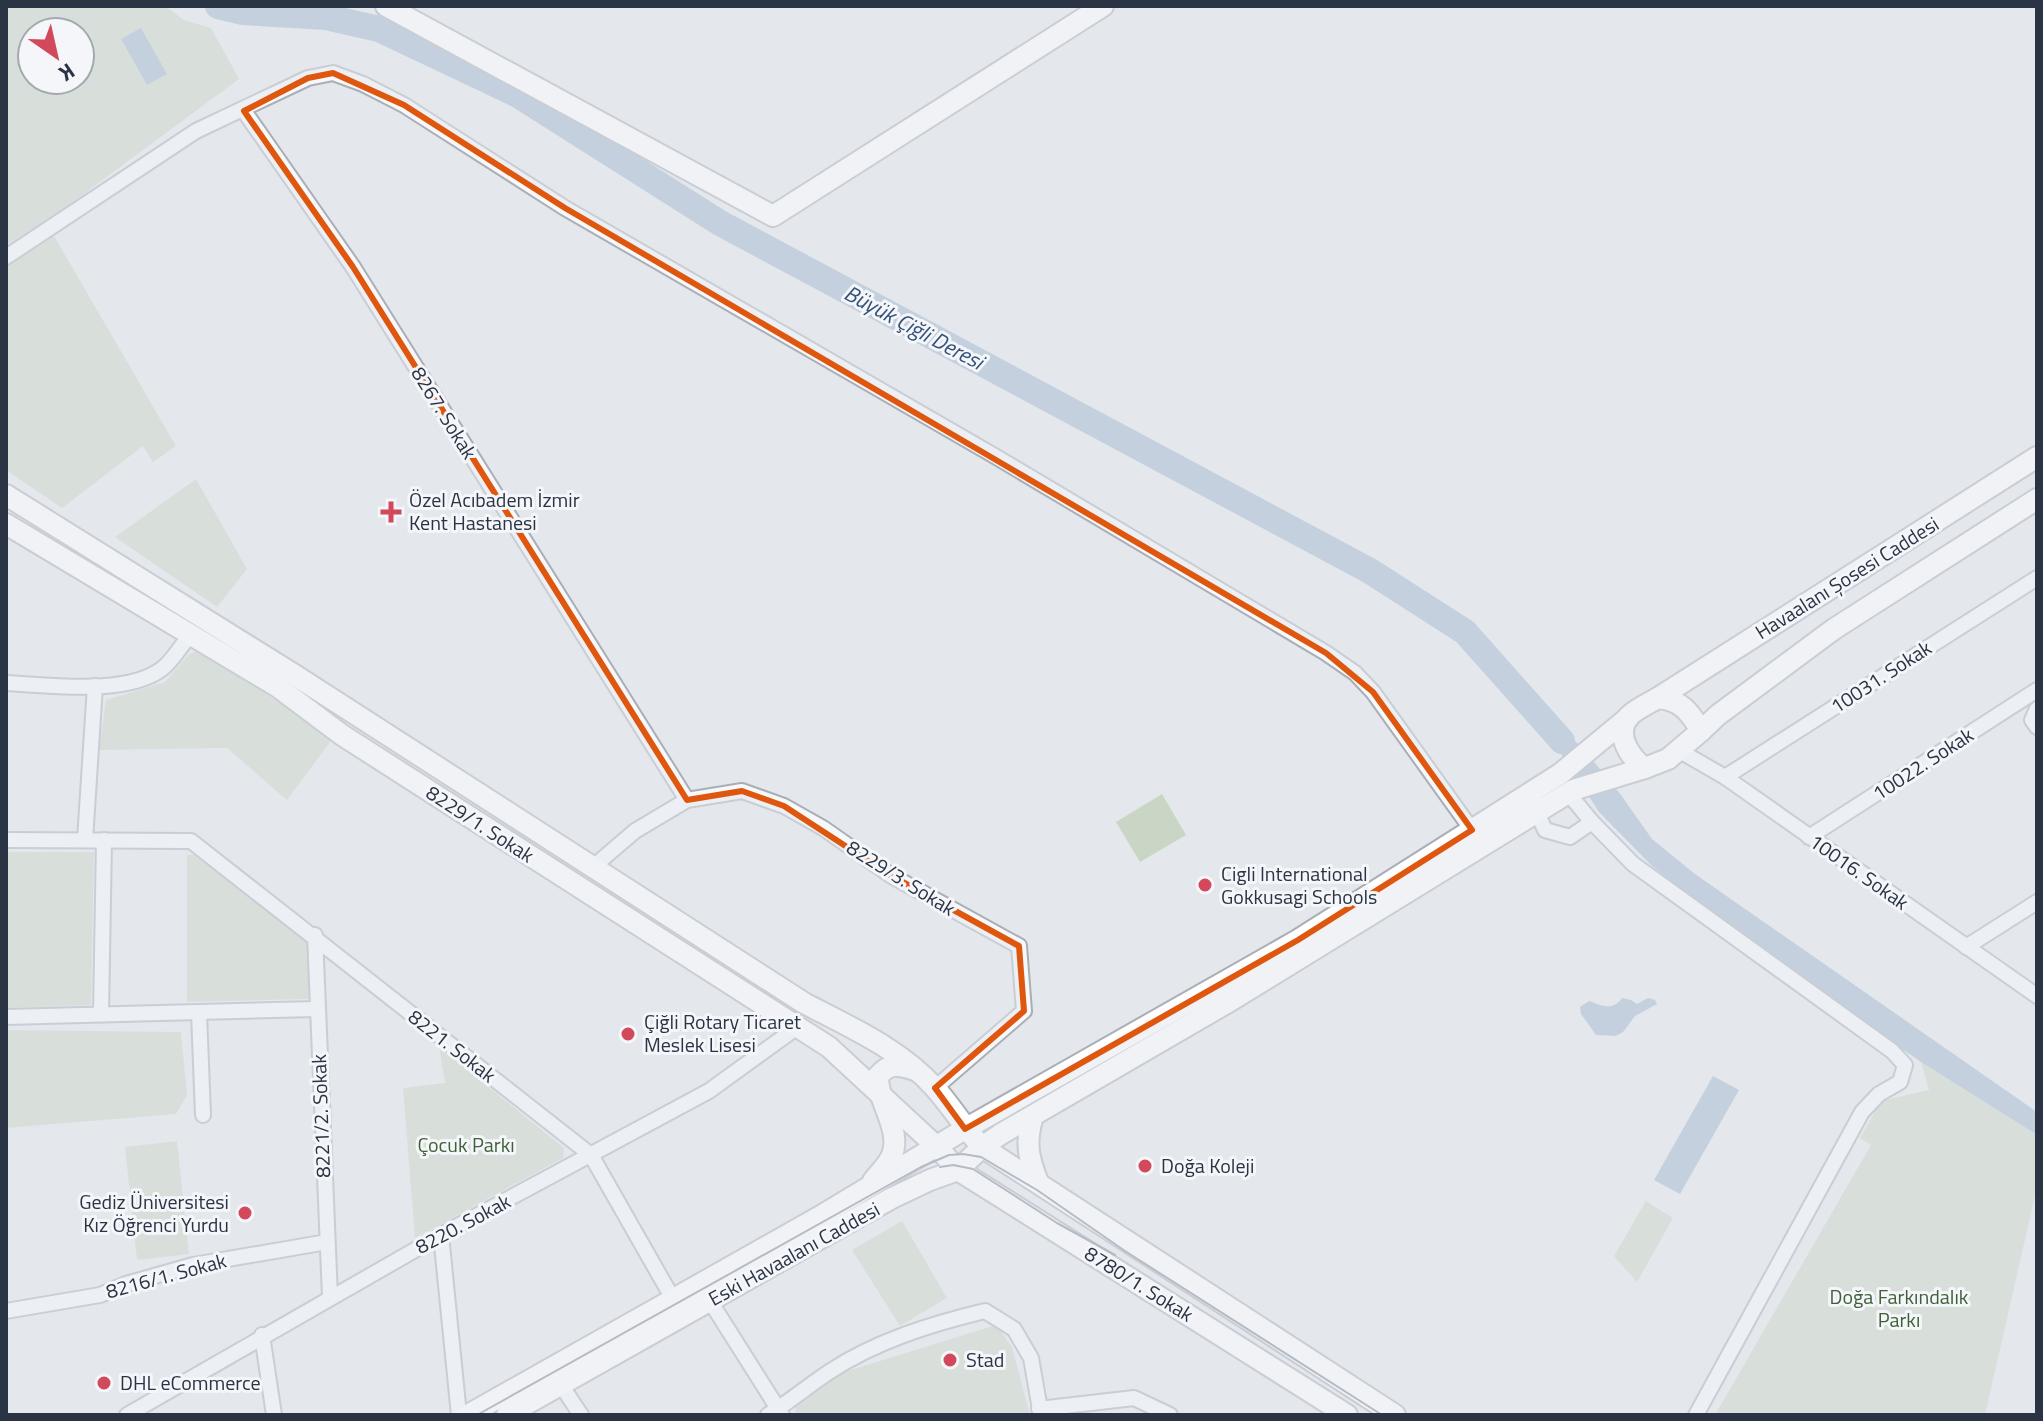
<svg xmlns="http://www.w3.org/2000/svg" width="2043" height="1421" viewBox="0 0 2043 1421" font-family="'Titillium Web',sans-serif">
	<rect width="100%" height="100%" fill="#e4e7ec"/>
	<g fill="#c9d6c5" fill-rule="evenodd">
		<path d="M 6,6 L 165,6 L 184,20 L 211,28 L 239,79 L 62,210 L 6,245 ZM 32,32 L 80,32 L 80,80 L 32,80 Z"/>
		<polygon points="54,236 176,446 153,462 143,446 62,508 6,470 6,267"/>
		<polygon points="196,479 247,569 217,607 115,537"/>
		<polygon points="200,650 333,738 287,800 227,748 99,750 106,700 165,682 189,654"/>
		<polygon points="1162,794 1186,835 1140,862 1116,822"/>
		<polygon points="6,852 94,852 91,1005 6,1008"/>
		<polygon points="187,855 200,855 309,938 309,999 187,1002"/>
		<polygon points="6,1030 181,1032 187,1095 176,1114 6,1128"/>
		<polygon points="439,1047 564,1148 563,1158 415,1238 403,1088 445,1083"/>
		<polygon points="1921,1062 2037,1135 2037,1187 1985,1415 1715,1415 1871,1145 1860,1138 1881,1101 1929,1090"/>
		<polygon points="177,1141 189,1254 137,1260 125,1147"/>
		<polygon points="1646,1201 1673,1218 1637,1282 1614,1256"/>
		<polygon points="902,1221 947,1298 900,1326 852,1250"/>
		<polygon points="996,1325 1012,1347 1030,1415 796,1415 795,1406 841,1373"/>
	</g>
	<g fill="#9fb4cc">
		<polygon points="141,28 167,74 147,85 121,39"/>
		<polygon points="1571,737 1586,752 1621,795 1652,839 1695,874 2037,1112 2037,1135 1921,1062 1759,950 1652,866 1599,812 1556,746"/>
		<path d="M 1622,998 L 1631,1000 L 1637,1004 L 1648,998 L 1655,1000 L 1657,1004 L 1635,1016 L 1623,1032 L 1616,1036 L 1596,1035 L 1581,1014 L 1580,1007 L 1589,1001 C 1601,1005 1612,1012 1622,998 Z"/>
		<polygon points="1713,1076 1739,1090 1680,1194 1654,1180"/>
	</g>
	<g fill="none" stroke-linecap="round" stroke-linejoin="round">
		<polyline stroke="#9fb4cc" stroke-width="26" points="218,6 243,12 326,17 379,29 518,95 720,223 1370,571 1465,632 1562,741"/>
		<defs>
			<g id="street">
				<polyline points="244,111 353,267 687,800"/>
				<polyline points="6,257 196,131 308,78 333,73 363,84 404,105 565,208 993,455 1326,653 1355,673 1373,692 1472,830"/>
				<path d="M 6,683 C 50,685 128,696 163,668 C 174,659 182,644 191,634"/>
				<polyline points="2037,709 2032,720 2037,727"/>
				<polyline points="1680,751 1725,777 2037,996"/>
				<polyline points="1725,777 2037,578"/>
				<polyline points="1568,793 1592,822"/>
				<polyline points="1537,804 1537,812 1545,830 1570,837 1592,822 1633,864 1892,1051 1905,1065 1900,1082 1879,1094 1862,1112 1696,1415"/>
				<polyline points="1809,837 2037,690"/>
				<polyline points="6,840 191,841 591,1155 673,1299"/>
				<polyline points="85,840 95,686"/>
				<polyline points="593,867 635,831 687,800 742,791 784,806 823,828 890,875 1019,946 1024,1011 935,1088"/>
				<polyline points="315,935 330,1297"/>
				<polyline points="1966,947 2037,902"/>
				<polyline points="199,1013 203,1115"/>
				<polyline points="101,1014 104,840"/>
				<polyline points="6,1017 317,1009"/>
				<polyline points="441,1235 459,1415"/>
				<polyline points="710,1301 782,1415"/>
				<polyline points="6,1311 100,1295 126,1284 193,1265 327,1242"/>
				<polyline points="262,1335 274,1415"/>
				<polyline points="561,1385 581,1415"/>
				<polyline points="1039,1409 1134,1398 1170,1415"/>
				<polyline points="127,1415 441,1235 709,1091 796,1028"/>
				<path d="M 768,1415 C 789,1402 808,1386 829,1372 C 876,1341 931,1324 985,1311 L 1014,1329 L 1031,1358 L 1041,1415"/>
			</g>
			<g id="secondary">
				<polyline points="386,6 773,216 1103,6"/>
				<path d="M 6,495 L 293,674 L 804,1003 C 850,1027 900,1049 935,1088 C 952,1107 965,1129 982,1147 L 1395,1415"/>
				<polyline points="6,524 278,687 342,735 829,1047 937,1147 958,1170 1347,1415"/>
				<polyline points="1658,698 2037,457"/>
				<path d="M 1658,698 C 1681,700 1690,712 1701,731 L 1668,759 L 1645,768 C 1630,758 1614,734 1629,716 C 1636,709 1649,703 1658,698 Z"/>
				<polyline points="1701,731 1718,715 1834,629 2037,499"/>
				<path d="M 1033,1116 C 1025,1142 1028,1157 1038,1182"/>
				<path d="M 873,1181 C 879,1173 889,1164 892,1155 C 902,1129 877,1102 878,1076 C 890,1062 898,1065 915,1070"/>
				<polyline points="468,1415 819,1217 965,1129 1298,940 1560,774 1629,717"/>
				<polyline points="507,1415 892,1198 930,1180 958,1170 982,1147 1001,1134 1230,1001 1573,790 1645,768"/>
			</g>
		</defs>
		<use href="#street" stroke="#a9aeb7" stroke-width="18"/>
		<use href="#secondary" stroke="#a9aeb7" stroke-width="24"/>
		<use href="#street" stroke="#f7f8fa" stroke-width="14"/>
		<use href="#secondary" stroke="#fff" stroke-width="20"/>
		<g stroke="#7d8696" stroke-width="2">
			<polyline points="940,1167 953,1165 973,1169 1057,1223 1115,1255"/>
			<polyline points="477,1415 921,1167 949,1155 963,1154 981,1157 1037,1190 1125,1251 1382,1415"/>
		</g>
	</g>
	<path d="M0 0H2043V1421H0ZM 333,73 L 404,105 L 565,208 L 1326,653 L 1373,692 L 1472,830 L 1298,940 L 965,1129 L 935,1088 L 1024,1011 L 1019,946 L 890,875 L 784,806 L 742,791 L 687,800 L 353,267 L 244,111 L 308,78 Z" fill="#e4e7ec" fill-opacity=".55" fill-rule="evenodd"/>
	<path fill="none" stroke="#df570f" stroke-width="6" stroke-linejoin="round" d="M 333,73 L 404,105 L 565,208 L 1326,653 L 1373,692 L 1472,830 L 1298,940 L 965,1129 L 935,1088 L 1024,1011 L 1019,946 L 890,875 L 784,806 L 742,791 L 687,800 L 353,267 L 244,111 L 308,78 Z"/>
	<g fill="#d1495b" stroke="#f4f6f9" stroke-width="3">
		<path d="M387 500h8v8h8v8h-8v8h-8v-8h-8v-8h8z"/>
		<circle cx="1205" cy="885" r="8"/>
		<circle cx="628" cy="1034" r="8"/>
		<circle cx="1145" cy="1166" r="8"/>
		<circle cx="245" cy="1213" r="8"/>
		<circle cx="950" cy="1360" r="8"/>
		<circle cx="104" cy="1383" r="8"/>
	</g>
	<g text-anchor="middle" stroke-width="6" stroke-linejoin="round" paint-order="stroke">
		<g font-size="20" fill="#2b3445" stroke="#f4f6f9">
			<text transform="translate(444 413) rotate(58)" y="7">8267. Sokak</text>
			<text transform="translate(1847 578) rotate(-32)" y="7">Havaalanı Şosesi Caddesi</text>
			<text transform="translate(1881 677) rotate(-33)" y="7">10031. Sokak</text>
			<text transform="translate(1923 764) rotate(-33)" y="7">10022. Sokak</text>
			<text transform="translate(480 824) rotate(33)" y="7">8229/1. Sokak</text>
			<text transform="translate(1859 872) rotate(35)" y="7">10016. Sokak</text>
			<text transform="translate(901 878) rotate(32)" y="7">8229/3. Sokak</text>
			<text transform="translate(452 1046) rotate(38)" y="7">8221. Sokak</text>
			<text transform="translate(321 1116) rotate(-92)" y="7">8221/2. Sokak</text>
			<text transform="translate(463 1224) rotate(-28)" y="7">8220. Sokak</text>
			<text transform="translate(794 1254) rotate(-29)" y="7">Eski Havaalanı Caddesi</text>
			<text transform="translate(166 1276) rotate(-15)" y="7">8216/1. Sokak</text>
			<text transform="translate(1139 1284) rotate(32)" y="7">8780/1. Sokak</text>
		</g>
		<g font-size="20" fill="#2b3445" stroke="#f4f6f9" text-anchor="start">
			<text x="409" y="507">Özel Acıbadem İzmir<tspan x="409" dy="23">Kent Hastanesi</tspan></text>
			<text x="1221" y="881">Cigli International<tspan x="1221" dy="23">Gokkusagi Schools</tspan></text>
			<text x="644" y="1029">Çiğli Rotary Ticaret<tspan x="644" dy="23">Meslek Lisesi</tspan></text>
			<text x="1161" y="1173">Doğa Koleji</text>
			<text x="229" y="1209" text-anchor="end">Gediz Üniversitesi<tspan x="229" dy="23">Kız Öğrenci Yurdu</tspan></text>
			<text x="966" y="1367">Stad</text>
			<text x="120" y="1390">DHL eCommerce</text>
		</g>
		<g font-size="20" fill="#3f6138" stroke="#f4f6f9">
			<text x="466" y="1152">Çocuk Parkı</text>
			<text x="1899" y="1304">Doğa Farkındalık<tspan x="1899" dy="23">Parkı</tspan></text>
		</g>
		<g font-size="22" font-style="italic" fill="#34527a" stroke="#f4f6f9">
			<text transform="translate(914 327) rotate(28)" y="8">Büyük Çiğli Deresi</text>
		</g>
	</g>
	<rect width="2043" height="1421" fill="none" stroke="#2b3445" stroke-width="16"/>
	<g transform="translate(56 56) rotate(146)"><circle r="38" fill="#f4f6f9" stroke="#a4a8b1" stroke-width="2"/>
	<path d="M0-6L14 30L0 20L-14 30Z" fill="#d1495b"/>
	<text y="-12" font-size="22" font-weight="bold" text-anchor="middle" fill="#2b3445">K</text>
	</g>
</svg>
